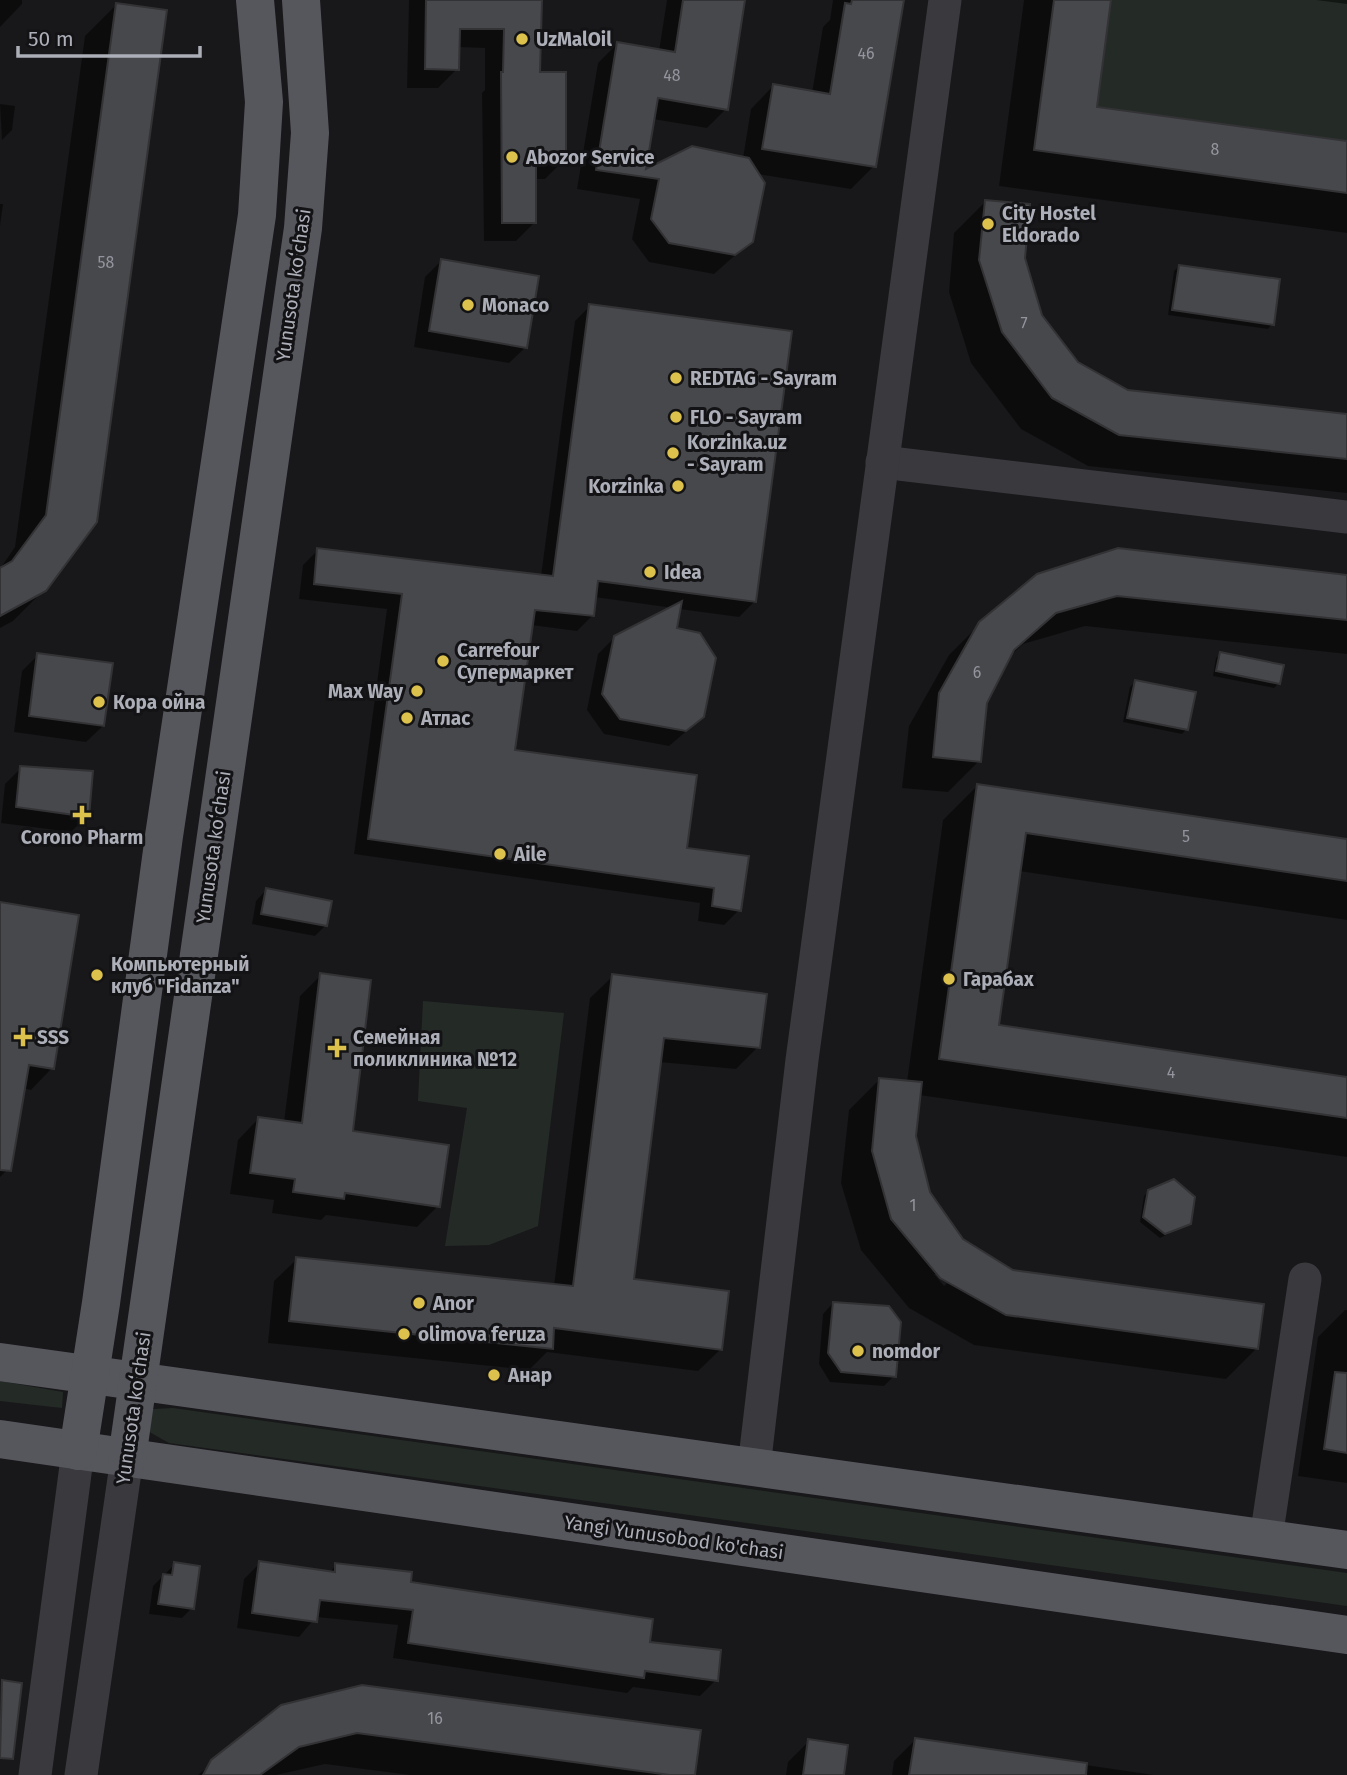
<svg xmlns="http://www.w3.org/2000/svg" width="1347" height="1775" viewBox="0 0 1347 1775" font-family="'Fira Sans',sans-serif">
	<rect width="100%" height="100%" fill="#18181a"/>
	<g fill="#242b26">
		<polygon points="1111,0 1347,0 1347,141 1097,107"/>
		<polygon points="423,1001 564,1013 538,1226 489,1245 445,1246 467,1108 418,1101"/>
		<polygon points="0,1381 63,1392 62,1408 0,1401"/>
		<polygon points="173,1408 1347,1573 1347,1606 169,1443 139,1426 140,1415 154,1409"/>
	</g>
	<g fill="#0007" fill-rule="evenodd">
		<polygon points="0,0 22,0 22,4 0,27"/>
		<polygon points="409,0 540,0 539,74 564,160 545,179 534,179 535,222 516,241 484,241 482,93 485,90 485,48 458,47 457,69 438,88 407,88"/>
		<polygon points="667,0 743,0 726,109 707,128 653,119 644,172 743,158 751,109 773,86 812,93 823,27 830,20 833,0 902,0 874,166 851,189 757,174 751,241 714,274 649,262 632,239 640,199 577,189 598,63 617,44 659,51"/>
		<polygon points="1024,0 1109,0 1095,109 1347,143 1347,233 999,186"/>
		<polygon points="1316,0 1347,0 1347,4"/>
		<polygon points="116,5 45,589 13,621 0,628 0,569 15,547 85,36"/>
		<polygon points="0,104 15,106 12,130 2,140"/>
		<polygon points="985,202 1023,258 1040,316 1077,363 1127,391 1347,415 1347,493 1088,466 1021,429 971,363 949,292 954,233"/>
		<polygon points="0,204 3,204 0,226"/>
		<polygon points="441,261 526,347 509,363 414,347 425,277"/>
		<polygon points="1179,266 1272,324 1268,329 1168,315 1174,271"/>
		<polygon points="590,306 754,602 739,617 679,609 675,629 703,717 669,746 604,734 587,710 598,654 615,637 673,608 594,597 592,616 577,631 531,625 513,751 685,849 739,910 724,925 698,921 700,903 354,854 387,609 299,599 303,565 318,550 541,576 575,321"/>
		<polygon points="1038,576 1347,577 1347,654 1085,626 1023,644 1009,657 985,702 979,761 948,792 902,788 909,726 949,655 981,623"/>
		<polygon points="1221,654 1279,683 1274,688 1213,676 1216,658"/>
		<polygon points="38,655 103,726 86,742 14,732 22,671"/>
		<polygon points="1135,682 1187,729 1182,734 1123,722 1130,687"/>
		<polygon points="21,768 87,816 71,832 1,823 5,784"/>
		<path d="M 977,786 L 1347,841 L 1347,920 L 1019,871 L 997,1026 L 1347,1079 L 1347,1157 L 919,1095 L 915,1137 L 928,1193 L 962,1241 L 1012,1271 L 1257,1348 L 1226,1379 L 974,1345 L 909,1308 L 861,1250 L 841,1183 L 849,1110 L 880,1079 L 907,1082 L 943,820 ZM 934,1274 L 939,1274 L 947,1283 L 944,1286 Z"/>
		<polygon points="266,890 326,925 315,936 252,924 256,901"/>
		<polygon points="0,904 52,1068 31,1090 23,1088 9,1168 0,1177"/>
		<polygon points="321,975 351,1133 438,1206 417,1227 326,1215 321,1220 272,1213 274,1200 230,1194 238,1140 259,1118 284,1122 300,996"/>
		<polygon points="613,976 758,1047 736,1069 659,1062 632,1281 721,1349 698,1371 547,1352 529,1370 268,1343 274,1281 297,1259 554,1286 590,998"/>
		<polygon points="1149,1191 1189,1224 1160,1238 1140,1222 1144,1196"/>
		<polygon points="833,1303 894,1376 884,1386 830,1382 819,1364 823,1314"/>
		<polygon points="1345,1310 1347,1310 1347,1483 1298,1476 1318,1337"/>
		<polygon points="260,1563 329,1573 336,1565 648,1643 716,1680 700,1696 633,1687 627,1693 393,1658 398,1625 316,1617 299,1637 237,1628 244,1579"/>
		<polygon points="175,1564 192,1608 182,1618 149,1614 153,1586"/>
		<polygon points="2,1682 5,1736 0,1736"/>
		<polygon points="281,1707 693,1775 410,1775 325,1764 276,1775 198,1775"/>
		<polygon points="915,1740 1154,1775 892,1775 894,1761"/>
		<polygon points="809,1741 842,1775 786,1775 788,1762"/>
	</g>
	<g fill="#47484c" stroke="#333235" stroke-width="2">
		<polygon points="426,0 542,0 540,72 566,72 566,160 536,160 536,223 502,223 501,72 503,72 504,29 460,29 459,70 425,69"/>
		<polygon points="683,0 745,0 728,110 658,98 646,169 692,146 749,158 765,183 753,242 735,255 669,243 651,219 659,179 596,170 617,42 675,52"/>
		<polygon points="852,0 904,0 876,167 762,149 773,84 830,94 845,3 851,4"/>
		<polygon points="1054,0 1111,0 1097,107 1347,141 1347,193 1034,150"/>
		<polygon points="116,3 167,10 97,522 46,591 0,616 0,568 12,561 46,515"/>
		<polygon points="985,200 1030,204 1025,258 1042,315 1078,362 1128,390 1347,414 1347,459 1119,435 1052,398 1002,332 979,260"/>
		<polygon points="441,259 539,276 527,348 429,331"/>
		<polygon points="1179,265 1280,279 1274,325 1172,310"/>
		<polygon points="589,304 792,331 756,602 598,581 594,616 535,610 515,750 697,775 687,848 749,856 741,911 712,906 714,888 368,839 402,594 314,584 317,548 553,576"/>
		<polygon points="1118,548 1347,575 1347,620 1117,596 1056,613 1014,650 987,703 981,762 933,757 939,693 979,622 1037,574"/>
		<polygon points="682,601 677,628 700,633 716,658 704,717 686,731 620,719 602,694 614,636"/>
		<polygon points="1220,652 1284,665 1280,684 1216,671"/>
		<polygon points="37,653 113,663 104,726 29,716"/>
		<polygon points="1135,680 1196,692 1188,730 1127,718"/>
		<polygon points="20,766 93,771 89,817 16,807"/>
		<polygon points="977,784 1347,839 1347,881 1026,833 999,1025 1347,1077 1347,1118 939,1059"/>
		<polygon points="266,888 332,901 327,926 261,914"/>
		<polygon points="0,902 79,915 54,1069 29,1065 11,1171 0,1170"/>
		<polygon points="320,973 371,980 353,1131 449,1145 440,1207 345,1193 344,1199 293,1192 295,1179 250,1173 258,1117 302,1123"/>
		<polygon points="612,974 767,994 760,1048 664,1038 634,1279 729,1291 722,1350 554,1328 553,1349 289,1321 296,1257 573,1286"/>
		<polygon points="879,1078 922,1082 916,1136 930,1192 963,1239 1013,1270 1264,1304 1258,1349 1006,1315 940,1278 891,1219 872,1151"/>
		<polygon points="1174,1179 1195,1197 1191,1224 1165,1234 1143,1217 1148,1190"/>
		<polygon points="833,1302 889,1306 901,1322 896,1377 841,1372 828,1353"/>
		<polygon points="1335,1372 1347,1373 1347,1453 1324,1449"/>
		<polygon points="259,1561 335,1572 335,1563 412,1572 411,1582 653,1619 650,1642 721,1650 718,1681 645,1671 644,1678 408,1643 413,1610 320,1600 317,1622 252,1613"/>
		<polygon points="174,1562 200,1566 194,1609 158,1604 163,1574 172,1575"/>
		<polygon points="2,1680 22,1683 13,1759 0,1758"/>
		<polygon points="362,1685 701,1730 695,1775 670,1775 357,1733 299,1747 260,1775 203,1775 211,1760 281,1705"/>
		<polygon points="915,1738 1087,1763 1086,1775 909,1775"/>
		<polygon points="808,1739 848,1745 844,1775 803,1775"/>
	</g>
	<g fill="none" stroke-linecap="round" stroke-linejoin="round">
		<g stroke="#39393e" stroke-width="33">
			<polyline points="882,462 1347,517"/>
			<polyline points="754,1467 802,1060 945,0"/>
			<polyline points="1266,1538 1305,1279"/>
			<polyline points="35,1775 78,1451"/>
			<polyline points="81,1775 127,1458"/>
		</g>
		<g stroke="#56565d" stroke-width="38">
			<polyline points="0,1362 1347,1550"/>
			<polyline points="0,1439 1347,1635"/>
			<polyline points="78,1451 101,1303 164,836 257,215 264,102 255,0"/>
			<polyline points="127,1458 303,228 310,133 301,0"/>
		</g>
	</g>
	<g fill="#ddc14d" stroke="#131315" stroke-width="2.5">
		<circle cx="522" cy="39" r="7"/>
		<circle cx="512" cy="157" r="7"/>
		<circle cx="988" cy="224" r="7"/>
		<circle cx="468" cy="305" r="7"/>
		<circle cx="676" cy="378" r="7"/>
		<circle cx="676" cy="417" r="7"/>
		<circle cx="673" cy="453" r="7"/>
		<circle cx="678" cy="486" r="7"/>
		<circle cx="650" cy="572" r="7"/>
		<circle cx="443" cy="661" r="7"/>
		<circle cx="417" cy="691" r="7"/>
		<circle cx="99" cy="702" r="7"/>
		<circle cx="407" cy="718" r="7"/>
		<path d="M78.5 804.5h7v7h7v7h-7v7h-7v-7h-7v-7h7z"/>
		<circle cx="500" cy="854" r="7"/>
		<circle cx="97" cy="975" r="7"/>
		<circle cx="949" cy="979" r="7"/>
		<path d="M19.5 1026.5h7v7h7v7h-7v7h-7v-7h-7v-7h7z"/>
		<path d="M333.5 1037.5h7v7h7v7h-7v7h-7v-7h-7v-7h7z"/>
		<circle cx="419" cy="1303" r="7"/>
		<circle cx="404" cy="1334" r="7"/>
		<circle cx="858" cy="1351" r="7"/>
		<circle cx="494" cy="1375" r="7"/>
	</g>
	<g text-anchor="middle" stroke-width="6" stroke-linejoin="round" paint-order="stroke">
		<g font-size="16" fill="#93949d">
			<text x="866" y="59">46</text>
			<text x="672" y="81">48</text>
			<text x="1215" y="155">8</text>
			<text x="106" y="268">58</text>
			<text x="1024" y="329">7</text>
			<text x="977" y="678">6</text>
			<text x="1186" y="842">5</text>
			<text x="1171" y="1078">4</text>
			<text x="913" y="1211">1</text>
			<text x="435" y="1724">16</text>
		</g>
		<g font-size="19" font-weight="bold" fill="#acaeb8" stroke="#131315" text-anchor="start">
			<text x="536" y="46">UzMalOil</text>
			<text x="526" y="164">Abozor Service</text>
			<text x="1002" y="220">City Hostel<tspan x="1002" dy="22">Eldorado</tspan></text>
			<text x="482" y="312">Monaco</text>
			<text x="690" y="385">REDTAG - Sayram</text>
			<text x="690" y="424">FLO - Sayram</text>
			<text x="687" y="449">Korzinka.uz<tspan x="687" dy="22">- Sayram</tspan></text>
			<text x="664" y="493" text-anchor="end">Korzinka</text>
			<text x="664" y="579">Idea</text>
			<text x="457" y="657">Carrefour<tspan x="457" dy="22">Супермаркет</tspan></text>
			<text x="403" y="698" text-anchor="end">Max Way</text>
			<text x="113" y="709">Кора ойна</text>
			<text x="421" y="725">Атлас</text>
			<text x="82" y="844" text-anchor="middle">Corono Pharm</text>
			<text x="514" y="861">Aile</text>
			<text x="111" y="971">Компьютерный<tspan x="111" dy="22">клуб "Fidanza"</tspan></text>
			<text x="963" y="986">Гарабах</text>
			<text x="37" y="1044">SSS</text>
			<text x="353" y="1044">Семейная<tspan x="353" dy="22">поликлиника №12</tspan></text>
			<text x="433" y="1310">Anor</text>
			<text x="418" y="1341">olimova feruza</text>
			<text x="872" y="1358">nomdor</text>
			<text x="508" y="1382">Анар</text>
		</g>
		<g font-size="19" fill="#acaeb8" stroke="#131315">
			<text transform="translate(293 285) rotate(-82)" y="7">Yunusota koʻchasi</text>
			<text transform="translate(213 847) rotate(-82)" y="7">Yunusota koʻchasi</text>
			<text transform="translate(133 1408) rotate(-82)" y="7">Yunusota koʻchasi</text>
			<text transform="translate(674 1537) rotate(8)" y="7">Yangi Yunusobod ko'chasi</text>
		</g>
	</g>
	<path d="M18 46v10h182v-10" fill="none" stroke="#acaeb8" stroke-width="3.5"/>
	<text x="28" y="46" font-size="21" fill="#acaeb8" stroke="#131315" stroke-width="5" paint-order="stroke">50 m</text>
</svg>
